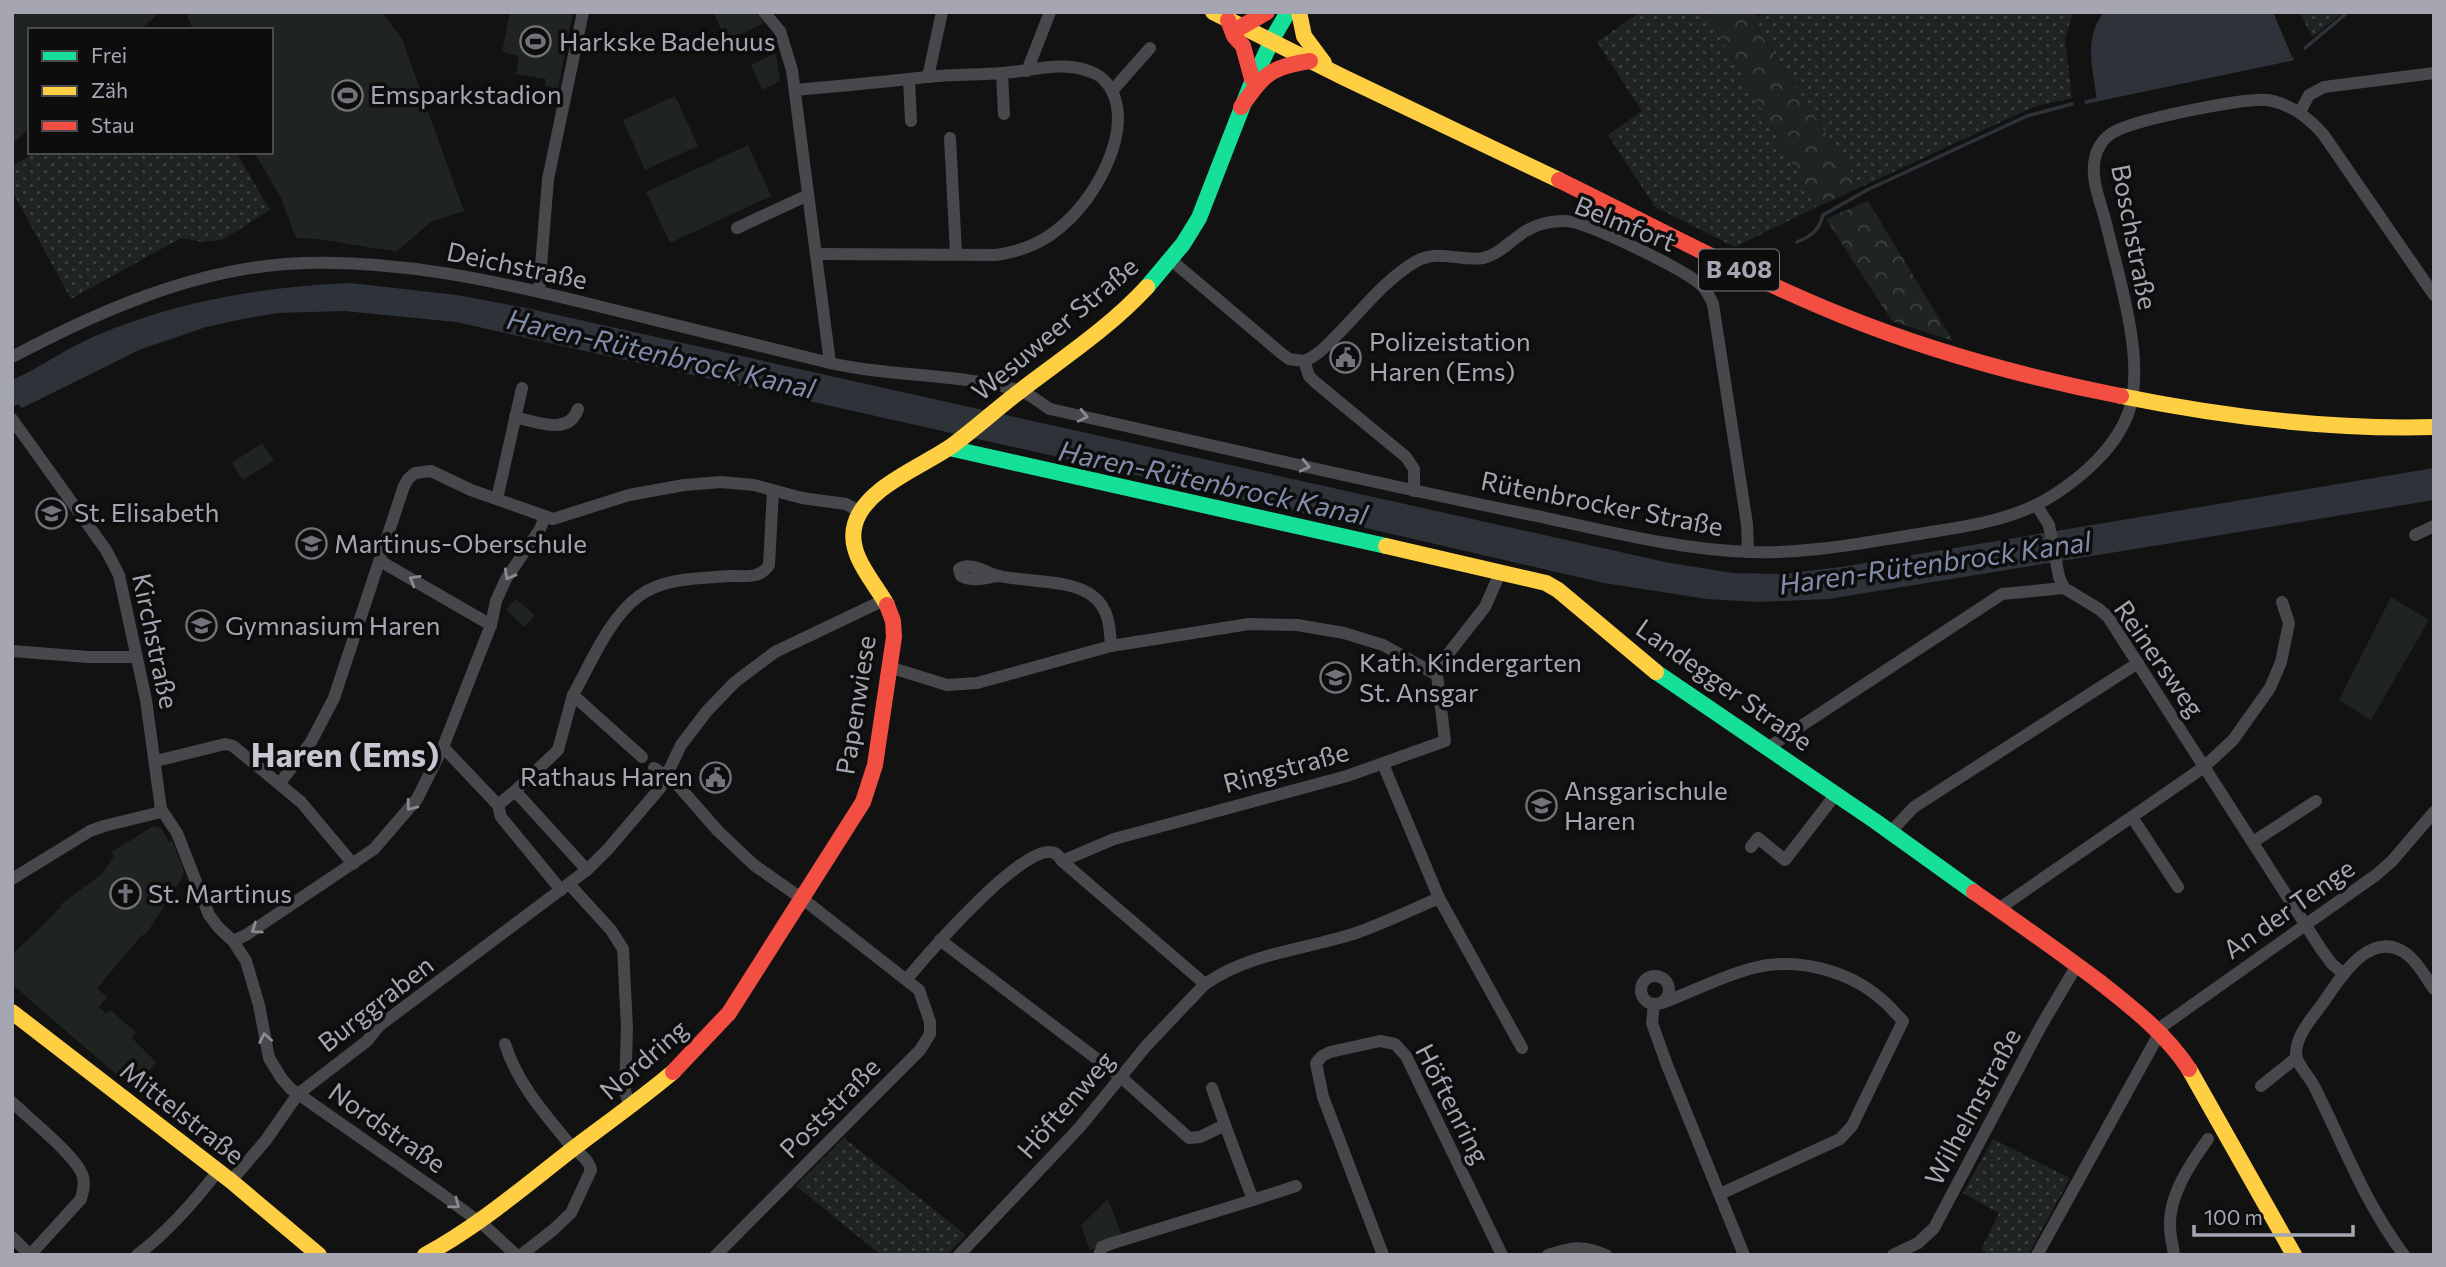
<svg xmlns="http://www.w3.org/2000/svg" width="2446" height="1267" viewBox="0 0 2446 1267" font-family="Commissioner,sans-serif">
	<defs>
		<pattern id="grass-dots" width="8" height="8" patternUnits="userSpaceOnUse" patternTransform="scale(1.75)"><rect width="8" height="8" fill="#1f2421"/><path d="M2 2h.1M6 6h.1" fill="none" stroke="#3d413f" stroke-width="1.8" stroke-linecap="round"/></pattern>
		<pattern id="forest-crowns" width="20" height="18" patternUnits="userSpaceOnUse" patternTransform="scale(1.75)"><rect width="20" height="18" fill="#1f2421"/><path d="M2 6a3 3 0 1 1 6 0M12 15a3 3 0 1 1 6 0" fill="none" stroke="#3d413f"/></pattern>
	</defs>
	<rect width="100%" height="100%" fill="#121213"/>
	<g fill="url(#grass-dots)">
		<polygon points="1640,12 1704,12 1709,17 1817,207 1735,247 1655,207 1608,135 1642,111 1597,42"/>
		<polygon points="1765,12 2073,12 2065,40 2072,98 2033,107 1861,187 1752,20"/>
		<polygon points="2299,12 2344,12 2312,37"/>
		<polygon points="36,152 236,152 270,210 224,239 203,242 181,238 71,299 12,191 12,166"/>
		<polygon points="844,1138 966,1235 946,1255 881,1255 796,1186"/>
		<polygon points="1993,1139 2070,1178 2028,1255 1998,1255 1994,1253 1991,1255 1981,1250 1999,1213 1963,1193"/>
	</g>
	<g fill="url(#forest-crowns)">
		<polygon points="1704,12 1754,12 1757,17 1752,21 1861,187 1817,207 1709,17"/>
		<polygon points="1868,201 1953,341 1892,321 1826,219"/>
	</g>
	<g fill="#1f2421">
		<polygon points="12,12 160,12 140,30 30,30 30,128 12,144"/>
		<path d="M 186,12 L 382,12 L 402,39 L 464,211 L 431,222 L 397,251 C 363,248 330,238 296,238 L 281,198 L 254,152 L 271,152 L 271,30 L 193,30 Z"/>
		<polygon points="510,12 573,12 558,89 545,86 546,79 516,74 519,56 502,52"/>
		<polygon points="713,12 756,12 764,23 727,41"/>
		<polygon points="776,53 780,81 762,90 751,65"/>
		<polygon points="675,96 698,146 645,170 623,120"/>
		<polygon points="748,145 771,196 670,243 646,192"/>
		<polygon points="262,443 274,460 243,480 232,463"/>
		<polygon points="2391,597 2429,620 2371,720 2339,700"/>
		<polygon points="516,599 535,615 524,627 506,610"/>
		<polygon points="153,826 161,828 169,842 172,841 184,871 183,876 147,933 141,936 97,988 107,997 99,1007 106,1014 110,1010 136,1032 132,1038 156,1062 133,1089 12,984 12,955 61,907 60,905 102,874 114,856 112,852"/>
		<polygon points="1108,1199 1122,1236 1090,1250 1081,1225"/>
	</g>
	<g fill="#2e333a">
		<path d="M 2104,12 L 2273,12 L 2292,57 L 2097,100 C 2093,70 2083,38 2104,12 Z"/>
		<path d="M 350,283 L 457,295 L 526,308 L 1665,562 L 1732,573 L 1782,574 L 1841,567 L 2434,468 L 2434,500 L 1829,599 L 1757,602 L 1707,599 L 1604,583 L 1063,458 L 456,322 L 344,311 L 277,313 L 243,319 L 206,327 L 139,350 L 22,408 L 18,404 L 12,407 L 12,380 C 40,368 65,349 93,337 C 175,301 261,287 350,283 Z"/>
	</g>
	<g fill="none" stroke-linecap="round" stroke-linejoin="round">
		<g stroke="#2e333a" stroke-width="3.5">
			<polyline points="2305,48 2348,12"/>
			<polyline points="2086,102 2292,59"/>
			<path d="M 1797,242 C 1812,236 1819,230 1823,215 L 1867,190 L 2027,116 L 2072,104"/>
		</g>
		<g stroke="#48484c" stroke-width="12">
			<polyline points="764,12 780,31 792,70 830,363"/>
			<polyline points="1027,71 1050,12"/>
			<polyline points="1002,73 1004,114"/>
			<polyline points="928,77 942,12"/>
			<polyline points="909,80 911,121"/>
			<path d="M 795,90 C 839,86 883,82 927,77 C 952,74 977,75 1002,73 C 1035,71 1064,59 1096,74 C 1104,78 1109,85 1113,93 C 1131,135 1095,198 1063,225 C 1043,243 1022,251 996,255 L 818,254"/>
			<polyline points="1112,91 1150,48"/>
			<polyline points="2300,112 2309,95 2324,87 2434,73"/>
			<polyline points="950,138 956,253"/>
			<polyline points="737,228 808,195"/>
			<polyline points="1171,260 1281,353 1289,359 1304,361 1309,376 1315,382 1406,457 1414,469 1414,491"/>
			<polyline points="539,291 548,179 583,12"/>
			<path d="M 12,357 C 97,312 190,271 286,264 C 394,257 502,282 606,308 C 679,326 752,344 826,362 C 888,377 955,373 1018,390 C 1029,393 1040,403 1050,409 C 1207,444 1364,481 1522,513 C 1597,528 1674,550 1751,552 C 1810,554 1867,542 1925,533 C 1968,526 2014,520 2052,496 C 2082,477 2117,447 2129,411 C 2146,360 2118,275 2106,223 C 2101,203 2090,179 2095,158 C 2097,148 2104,137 2114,132 C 2134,120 2245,97 2268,100 C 2291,104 2308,117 2323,134 L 2434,295"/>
			<path d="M 1304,361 C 1318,356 1327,345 1337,335 C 1360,312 1387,278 1415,262 C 1439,248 1459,262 1483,258 C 1504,254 1517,230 1542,224 C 1552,221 1563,220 1573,222 C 1597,228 1685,269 1702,286 C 1707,290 1710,298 1713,304 L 1747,524 L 1748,552"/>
			<path d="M 515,417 C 536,422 569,436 578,409"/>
			<polyline points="12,419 106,550 119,575 146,700 161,809 177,833 209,915 218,927 233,941 246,961 259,1005 269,1058 282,1079 291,1089 443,1195 486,1227 516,1255"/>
			<polyline points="497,499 522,388"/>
			<polyline points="2037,506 2049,525 2059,577 2064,588 2099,609 2108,617 2321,949 2332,964 2344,974"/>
			<polyline points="2415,535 2434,526"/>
			<polyline points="380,561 491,625"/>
			<path d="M 1000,576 C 985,577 975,583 961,576 L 959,569 C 970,561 987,573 999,576 C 1026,582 1073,579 1094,597 C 1109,609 1110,628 1111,646"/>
			<polyline points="12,651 88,657 135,657"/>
			<polyline points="889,667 947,685 977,683 1111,646 1249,624 1297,625 1344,633 1383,645 1437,675"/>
			<polyline points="443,747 498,805 501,817 561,890"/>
			<polyline points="1769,747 2002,594 2064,588"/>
			<path d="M 642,757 L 573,695 C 591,663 609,618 639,596 C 663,578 700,578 729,576 C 737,576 748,577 756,575 C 762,573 766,570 769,565 L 773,491"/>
			<polyline points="156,761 225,744 233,746 301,802 353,864"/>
			<polyline points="654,768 676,783 718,831 754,865 808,903 919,990 930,1022 930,1034 920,1050 716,1255"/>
			<polyline points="280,783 311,742 334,698 404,486 408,479 415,473 431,471 471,490 553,519 629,495 684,485 721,482 754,485 802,498 846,504 860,512"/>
			<polyline points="515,791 558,750 573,695"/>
			<polyline points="498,805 515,791 587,870"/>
			<polyline points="2132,817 2178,887"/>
			<polyline points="1892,833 1897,825 1914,807 2138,663"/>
			<polyline points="2253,842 2316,801"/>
			<polyline points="1751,847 1758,838 1785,860 1836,794"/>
			<path d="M 1062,861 L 1205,984 C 1250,953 1302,950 1353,934 C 1382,924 1411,910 1439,898 L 1383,764"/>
			<polyline points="12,879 90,831 104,826 157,813 161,809"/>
			<polyline points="569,884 611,930 623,949 627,1028 625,1091 630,1108"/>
			<polyline points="1439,898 1522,1048"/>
			<polyline points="1997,910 2204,767 2233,740 2270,688 2281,662 2289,623 2282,602"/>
			<polyline points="940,940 1122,1078 1189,1138 1200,1137 1225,1125 1253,1200 1113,1243 1102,1247 1099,1255"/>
			<polyline points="233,941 246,935 374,849 417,799 443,747 491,625 496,601 506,579 540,529 545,517"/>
			<circle cx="1655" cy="990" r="14"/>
			<path d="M 907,979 C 927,954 1019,849 1050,852 C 1056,852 1059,856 1062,861 L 1114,839 L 1347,776 L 1445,741 L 1437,675 L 1441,663 L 1485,607 L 1500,573"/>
			<path d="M 1662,1003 C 1692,992 1722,976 1753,968 C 1796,957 1847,970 1880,998 C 1889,1005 1896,1014 1903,1021 L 1852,1126 L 1840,1139 L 1720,1194"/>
			<polyline points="1654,1004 1652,1023 1667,1065 1744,1255"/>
			<path d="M 505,1044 C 517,1082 542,1111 567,1141 C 575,1151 588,1157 591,1170 L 571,1213 L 553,1230 L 521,1255"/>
			<polyline points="2261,1086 2296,1058"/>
			<polyline points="1212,1088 1225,1125"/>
			<path d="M 12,1102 C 28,1118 79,1158 83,1177 C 85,1185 83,1191 81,1199 L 30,1255"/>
			<polyline points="231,1181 266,1140 298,1094 367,1041 379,1026 587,870 608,849 661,787 681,745 707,711 735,682 775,652 884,600"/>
			<polyline points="1253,1200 1296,1186"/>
			<polyline points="12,1237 30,1255"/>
			<path d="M 137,1255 C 168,1232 194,1202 218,1171"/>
			<polyline points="959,1255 1079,1128 1147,1045 1205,984"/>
			<polyline points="1383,1255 1323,1097 1316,1063 1322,1056 1330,1052 1380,1041 1395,1044 1406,1056 1502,1255"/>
			<path d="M 1548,1255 C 1572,1247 1582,1245 1606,1255"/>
			<polyline points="1893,1255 1918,1243 1934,1228 2041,1026 2077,965"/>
			<polyline points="2037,1255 2164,1025 2376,875 2392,861 2434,812"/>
			<path d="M 2174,1255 C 2173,1246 2170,1236 2170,1226 C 2169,1195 2190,1164 2208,1139"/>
			<path d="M 2404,1255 C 2364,1202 2344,1145 2314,1086 C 2309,1076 2297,1065 2296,1054 C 2296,1035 2312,1018 2323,1003 C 2340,978 2371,926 2408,955 C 2419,964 2426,978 2434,989"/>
		</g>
		<g stroke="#16e098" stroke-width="16">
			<polyline points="1147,287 1183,244 1199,218 1250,87 1274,36 1288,12"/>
			<polyline points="949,448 1386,546"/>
			<polyline points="1656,672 1875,821 1974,892"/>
		</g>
		<g stroke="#ffcf43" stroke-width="16">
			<polyline points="1213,12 1343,77 1559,180"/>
			<polyline points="1299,12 1304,36 1324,63"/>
			<path d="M 2121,396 C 2224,417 2329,430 2434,427"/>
			<polyline points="1386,546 1546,583 1558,590 1656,672"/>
			<path d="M 887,605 C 874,581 846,554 855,524 C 865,487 924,466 953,445 C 977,427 1000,406 1024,388 C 1066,356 1111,326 1147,287"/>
			<polyline points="12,1012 231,1181 319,1255"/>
			<polyline points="2189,1069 2294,1255"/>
			<path d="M 425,1255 C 479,1226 526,1185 574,1148 C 607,1123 641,1099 673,1072"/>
		</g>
		<g stroke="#f24e42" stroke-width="16">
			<polyline points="1228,20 1234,36 1243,46 1252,79"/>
			<polyline points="1241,27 1267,12"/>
			<path d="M 1241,107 C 1264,75 1269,67 1310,61"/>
			<path d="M 1559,180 C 1653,226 1745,276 1841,315 C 1932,352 2025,377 2121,396"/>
			<path d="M 1974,892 C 2017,922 2060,952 2101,983 C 2134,1009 2166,1034 2189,1069"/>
			<polyline points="673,1072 729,1013 863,802 875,765 894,637 893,621 887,605"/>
		</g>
	</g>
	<defs><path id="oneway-chevron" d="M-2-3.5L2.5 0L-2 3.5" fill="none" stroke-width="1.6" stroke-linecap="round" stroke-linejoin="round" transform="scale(1.75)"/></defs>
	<g stroke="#898a93">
		<use href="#oneway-chevron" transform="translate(1083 416) rotate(13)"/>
		<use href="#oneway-chevron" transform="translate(1305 466) rotate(13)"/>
		<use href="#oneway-chevron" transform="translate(509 575) rotate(119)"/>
		<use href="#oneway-chevron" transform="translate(414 580) rotate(-150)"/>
		<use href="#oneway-chevron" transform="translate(411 806) rotate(127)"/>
		<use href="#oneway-chevron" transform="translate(256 929) rotate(146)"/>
		<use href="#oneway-chevron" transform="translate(265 1038) rotate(-101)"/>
		<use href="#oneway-chevron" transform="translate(455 1204) rotate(37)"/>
	</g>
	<defs>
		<symbol id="stadium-ring" viewBox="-11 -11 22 22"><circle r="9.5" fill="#0d0d0e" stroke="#72727a" stroke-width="1.5"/><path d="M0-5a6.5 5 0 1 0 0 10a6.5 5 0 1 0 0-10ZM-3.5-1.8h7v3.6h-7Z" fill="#72727a"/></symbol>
		<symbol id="civic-ring" viewBox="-11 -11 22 22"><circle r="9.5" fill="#0d0d0e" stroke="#72727a" stroke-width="1.5"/><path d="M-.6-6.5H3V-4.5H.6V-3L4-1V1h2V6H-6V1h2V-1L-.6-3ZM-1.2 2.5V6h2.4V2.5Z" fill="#72727a"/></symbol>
		<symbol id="school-ring" viewBox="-11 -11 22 22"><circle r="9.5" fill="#0d0d0e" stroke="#72727a" stroke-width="1.5"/><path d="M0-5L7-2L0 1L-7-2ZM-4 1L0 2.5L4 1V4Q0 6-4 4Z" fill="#72727a"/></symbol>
		<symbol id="church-ring" viewBox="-11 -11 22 22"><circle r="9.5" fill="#0d0d0e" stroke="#72727a" stroke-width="1.5"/><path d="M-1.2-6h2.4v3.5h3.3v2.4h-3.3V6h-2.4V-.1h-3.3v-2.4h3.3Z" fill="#72727a"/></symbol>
	</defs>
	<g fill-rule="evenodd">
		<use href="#stadium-ring" x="518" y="24" width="35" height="35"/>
		<use href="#stadium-ring" x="330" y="78" width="35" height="35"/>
		<use href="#civic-ring" x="1328" y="340" width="35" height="35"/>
		<use href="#school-ring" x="34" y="496" width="35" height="35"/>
		<use href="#school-ring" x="294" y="526" width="35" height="35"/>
		<use href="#school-ring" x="184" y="608" width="35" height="35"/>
		<use href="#school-ring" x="1318" y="660" width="35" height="35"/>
		<use href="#civic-ring" x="698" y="760" width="35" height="35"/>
		<use href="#school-ring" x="1524" y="788" width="35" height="35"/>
		<use href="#church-ring" x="108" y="876" width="35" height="35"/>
	</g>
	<g text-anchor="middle" stroke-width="7" stroke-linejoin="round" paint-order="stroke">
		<rect fill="#0d0d0e" stroke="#777881" stroke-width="2" x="1699" y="249.5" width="80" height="41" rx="5"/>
		<g font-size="24" font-weight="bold" fill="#a5a6b2">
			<text x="1739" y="278">B 408</text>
		</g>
		<g font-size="26" fill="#a5a6b2" stroke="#0d0d0e" text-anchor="start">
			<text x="559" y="51">Harkske Badehuus</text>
			<text x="370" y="104">Emsparkstadion</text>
			<text x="1369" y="351">Polizeistation<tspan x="1369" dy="30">Haren (Ems)</tspan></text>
			<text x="74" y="522">St. Elisabeth</text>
			<text x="334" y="553">Martinus-Oberschule</text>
			<text x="225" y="635">Gymnasium Haren</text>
			<text x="1359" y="672">Kath. Kindergarten<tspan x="1359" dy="30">St. Ansgar</tspan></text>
			<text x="693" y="786" text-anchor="end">Rathaus Haren</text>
			<text x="1564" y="800">Ansgarischule<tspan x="1564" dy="30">Haren</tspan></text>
			<text x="148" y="903">St. Martinus</text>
		</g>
		<g font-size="26" fill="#a5a6b2" stroke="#0d0d0e">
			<text transform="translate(1625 224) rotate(22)" y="9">Belmfort</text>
			<text transform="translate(2134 237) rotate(79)" y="9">Boschstraße</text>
			<text transform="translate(517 266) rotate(12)" y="9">Deichstraße</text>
			<text transform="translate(1055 329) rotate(-40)" y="9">Wesuweer Straße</text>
			<text transform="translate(1602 504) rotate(11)" y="9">Rütenbrocker Straße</text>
			<text transform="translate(155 641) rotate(78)" y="9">Kirchstraße</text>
			<text transform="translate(2159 659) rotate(55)" y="9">Reinersweg</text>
			<text transform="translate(1724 685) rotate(35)" y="9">Landegger Straße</text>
			<text transform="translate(856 705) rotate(-81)" y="9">Papenwiese</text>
			<text transform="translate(1286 768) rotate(-15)" y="9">Ringstraße</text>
			<text transform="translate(2289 909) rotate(-35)" y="9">An der Tenge</text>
			<text transform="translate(376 1004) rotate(-38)" y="9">Burggraben</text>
			<text transform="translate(644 1060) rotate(-41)" y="9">Nordring</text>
			<text transform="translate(1452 1104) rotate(63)" y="9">Höftenring</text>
			<text transform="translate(1066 1105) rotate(-49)" y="9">Höftenweg</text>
			<text transform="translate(1973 1107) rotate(-62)" y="9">Wilhelmstraße</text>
			<text transform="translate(830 1108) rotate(-45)" y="9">Poststraße</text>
			<text transform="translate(182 1113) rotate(38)" y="9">Mittelstraße</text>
			<text transform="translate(387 1128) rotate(35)" y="9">Nordstraße</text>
		</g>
		<g font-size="28" font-style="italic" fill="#7f8daa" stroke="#0d0d0e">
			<text transform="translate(661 354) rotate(13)" y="10">Haren-Rütenbrock Kanal</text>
			<text transform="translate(1213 483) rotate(12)" y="10">Haren-Rütenbrock Kanal</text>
			<text transform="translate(1935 563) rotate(-8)" y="10">Haren-Rütenbrock Kanal</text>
		</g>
		<g font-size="33" font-weight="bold" fill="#c5c6cf" stroke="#0d0d0e">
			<text x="345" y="767">Haren (Ems)</text>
		</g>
	</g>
	<rect width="2446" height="1267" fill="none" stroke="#a5a6b2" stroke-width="28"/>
	<rect x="28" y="28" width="245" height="126" fill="#0d0d0e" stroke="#4a4a50" stroke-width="2"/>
	<rect x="42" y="51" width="35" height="10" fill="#16e098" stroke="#4a4a50" stroke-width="2"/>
	<text x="91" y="63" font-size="21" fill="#a5a6b2">Frei</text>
	<rect x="42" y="86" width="35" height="10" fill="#ffcf43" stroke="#4a4a50" stroke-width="2"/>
	<text x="91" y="98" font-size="21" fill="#a5a6b2">Zäh</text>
	<rect x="42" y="121" width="35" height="10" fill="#f24e42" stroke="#4a4a50" stroke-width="2"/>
	<text x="91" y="133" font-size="21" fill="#a5a6b2">Stau</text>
	<path d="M2194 1225v10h159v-10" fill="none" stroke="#a5a6b2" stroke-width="3.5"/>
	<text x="2204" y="1225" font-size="21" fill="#a5a6b2" stroke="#0d0d0e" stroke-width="5" paint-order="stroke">100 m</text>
</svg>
